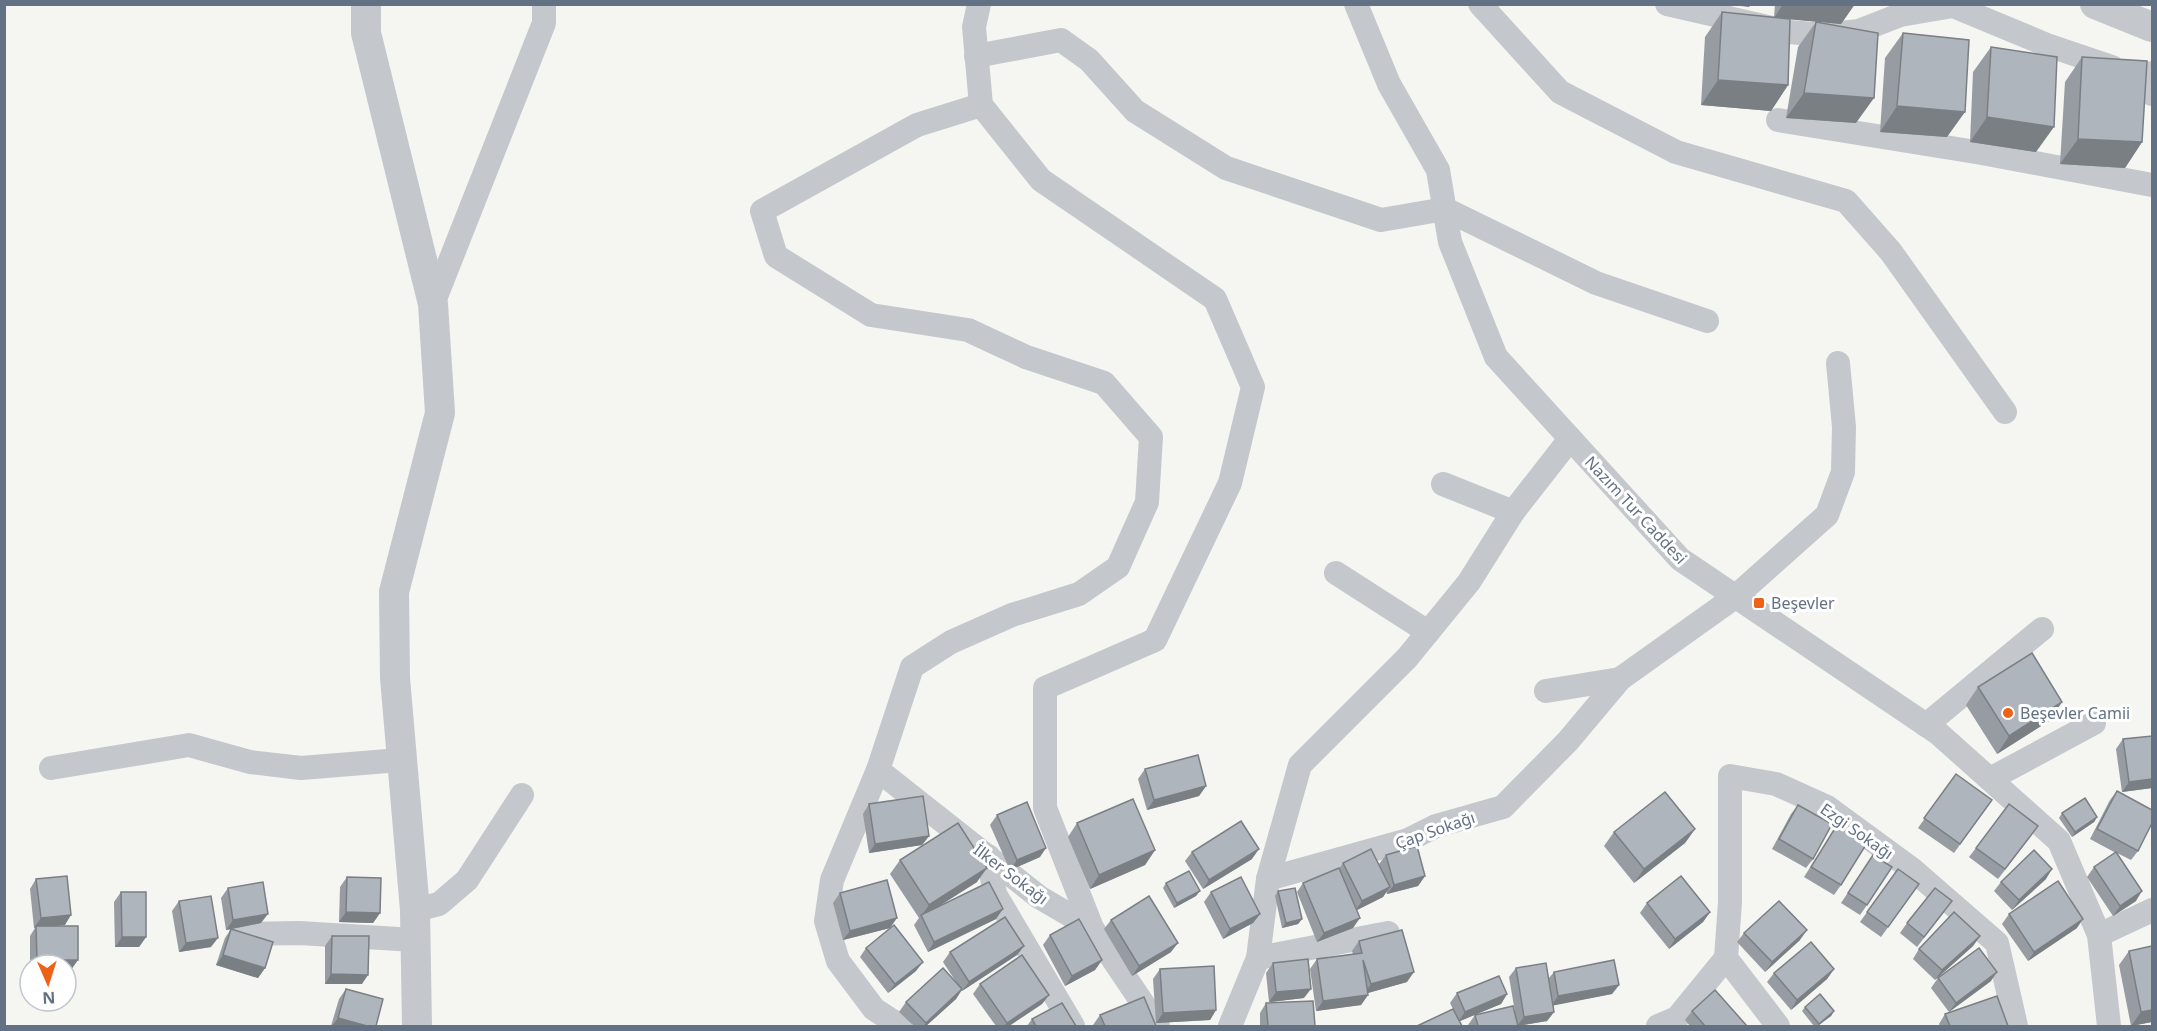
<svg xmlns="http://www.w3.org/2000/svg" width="2157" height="1031" viewBox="0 0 2157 1031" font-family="'Noto Sans',sans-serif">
	<rect width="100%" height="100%" fill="#f5f5f1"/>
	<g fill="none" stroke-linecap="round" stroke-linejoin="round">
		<g stroke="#c4c7cb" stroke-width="24">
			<polyline points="979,4 974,27 981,105 1041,180 1215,299 1253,387 1230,483 1155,640 1045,688 1045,808 1092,928 1158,1026"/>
			<polyline points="1356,4 1389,84 1438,170 1450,242 1496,357 1680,559 1938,733 2059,841 2099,935 2109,1026"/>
			<polyline points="1480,4 1560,92 1676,152 1846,201 1891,252 2005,412"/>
			<polyline points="1667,4 1789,32 1824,35 1859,31 1900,15 1953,6 2047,45 2112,67"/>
			<polyline points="976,56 1061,40 1089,60 1135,111 1226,168 1381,220 1445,209 1596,283 1707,321"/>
			<polyline points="2152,73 2146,78 2152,94"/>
			<polyline points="1778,120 1982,153 2152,185"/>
			<polyline points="433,304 544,23 544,4"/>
			<polyline points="1443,484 1513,512"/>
			<polyline points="1336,573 1428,632"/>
			<polyline points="1546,691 1620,679"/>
			<polyline points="1926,725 2042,629"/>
			<polyline points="51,768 189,745 250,762 301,768 400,760"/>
			<polyline points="878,770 1039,897 1092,928"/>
			<polyline points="1990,779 2094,723"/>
			<polyline points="988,856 995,894 1073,1026"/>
			<polyline points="1268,879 1408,840 1436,826 1503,807 1568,741 1620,679 1735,597 1827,515 1843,472 1844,427 1838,363"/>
			<polyline points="415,910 439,904 467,880 522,795"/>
			<polyline points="241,934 299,933 415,940"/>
			<polyline points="2099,935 2152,910"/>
			<polyline points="1258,958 1388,933"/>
			<polyline points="900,1026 874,1009 838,961 826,921 832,880 878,770 912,667 951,642 1012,615 1079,594 1118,567 1147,502 1151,437 1104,383 1026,357 968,330 871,315 776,256 762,211 917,125 981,105"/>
			<polyline points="1230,1026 1258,958 1268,879 1300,765 1407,658 1469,582 1513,512 1570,439"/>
			<polyline points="1658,1026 1677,1018 1726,958"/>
			<polyline points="1778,1026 1726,958 1730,902 1730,776 1776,784 1827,807 1913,870 1997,943 2016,1026"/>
		</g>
		<g stroke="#c4c7cb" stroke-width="30">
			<polyline points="366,4 366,33 433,304 440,413 394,592 395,678 415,910 417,1026"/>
			<polyline points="2095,4 2152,27"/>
		</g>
	</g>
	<g fill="#969ca2">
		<polygon points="1775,4 1855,4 1841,24 1790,19 1788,85 1771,111 1701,105 1705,37 1722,12 1774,17"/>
		<polygon points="1816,22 1856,123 1786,118 1798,47"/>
		<polygon points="1903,33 1947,137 1880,132 1885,58"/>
		<polygon points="1991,47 2036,152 1970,142 1973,72"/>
		<polygon points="2082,57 2142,142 2125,168 2060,164 2065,82"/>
		<polygon points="1978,687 2062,702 2049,721 1997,754 1966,705"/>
		<polygon points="2152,736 2152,788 2122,792 2116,749 2123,739"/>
		<polygon points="1145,769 1206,786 1199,796 1147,810 1138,779"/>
		<polygon points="1956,774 1992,800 1954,853 1918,828"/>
		<polygon points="2117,791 2138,851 2131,860 2117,853 2136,901 2113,916 2087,877 2094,867 2116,853 2090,839 2110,800"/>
		<polygon points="869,804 929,836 922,845 869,853 863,814"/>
		<polygon points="1798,805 1813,859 1806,868 1772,849 1791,814"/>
		<polygon points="2062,813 2097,817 2094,822 2072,837 2059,818"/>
		<polygon points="997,815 1040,857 1010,870 990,825"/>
		<polygon points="1077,823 1155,850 1145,865 1090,889 1068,837"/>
		<polygon points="1837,825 1841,885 1834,895 1804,877"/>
		<polygon points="1695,829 1685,843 1634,883 1604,846 1614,832"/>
		<polygon points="2031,836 1998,879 1969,857 1976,848"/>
		<polygon points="1192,852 1252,859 1203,889 1185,861"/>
		<polygon points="1386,855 1425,876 1418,886 1387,894 1386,891 1383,897 1357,910 1353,928 1317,942 1297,892 1303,883 1339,869 1343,863 1380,867 1379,864"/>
		<polygon points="1873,855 1867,905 1860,915 1841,903"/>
		<polygon points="900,860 977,882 939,906 996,919 928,952 914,925 919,918 890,874"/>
		<polygon points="1898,869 1919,884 1881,937 1860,922"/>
		<polygon points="347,877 380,913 373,923 339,922 340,887"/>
		<polygon points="36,879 65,925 53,926 71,970 66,965 30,965 30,970 30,936 35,928 34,928 30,889"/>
		<polygon points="2046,879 2012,910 1994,891 2001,882"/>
		<polygon points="1166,883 1196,896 1174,908 1163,888"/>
		<polygon points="228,888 261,923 232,929 265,968 258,978 216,965 225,938 231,929 226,930 221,898"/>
		<polygon points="1278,891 1302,919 1298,924 1282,928 1275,896"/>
		<polygon points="121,892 146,937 139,947 115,947 114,902"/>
		<polygon points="1211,892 1260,914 1253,923 1223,939 1204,902"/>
		<polygon points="840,893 890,928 843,940 833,903"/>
		<polygon points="179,901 211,947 179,952 172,911"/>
		<polygon points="1647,903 1710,912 1703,922 1669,949 1640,913"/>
		<polygon points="1945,911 1917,947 1900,933 1907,923"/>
		<polygon points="2009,914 2077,928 2028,961 2002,924"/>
		<polygon points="1111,920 1171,952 1132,976 1104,929"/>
		<polygon points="1744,933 1800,940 1765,972 1737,942"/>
		<polygon points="1050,935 1102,960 1095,970 1065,986 1043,945"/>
		<polygon points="332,936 362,984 325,984 325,946"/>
		<polygon points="1980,936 1973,946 1935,980 1913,959 1919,949"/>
		<polygon points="1359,941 1407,982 1368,993 1368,995 1361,1005 1316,1011 1310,969 1317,959 1353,954 1352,951"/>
		<polygon points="1024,946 1017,955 962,991 962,990 956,999 926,1026 914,1026 899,1012 906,1002 958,985 943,962 950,952"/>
		<polygon points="2152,946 2152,1022 2131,1026 2119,965 2129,951"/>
		<polygon points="866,948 916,971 888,993 860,957"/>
		<polygon points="1273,963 1304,998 1269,1002 1266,973"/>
		<polygon points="1516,968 1549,978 1554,972 1619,985 1612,994 1553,1005 1554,1012 1547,1021 1518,1026 1469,1026 1468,1025 1475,1015 1515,1012 1509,977"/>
		<polygon points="1160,969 1216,1010 1210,1020 1156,1023 1153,979"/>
		<polygon points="1834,969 1827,979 1791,1010 1767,982 1774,973"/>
		<polygon points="1938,978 1991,981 1949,1012 1931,988"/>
		<polygon points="980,984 1049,995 1042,1004 1009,1026 996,1026 973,994"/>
		<polygon points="346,989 376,1026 331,1026 339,999"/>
		<polygon points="1457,993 1507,994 1501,1004 1459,1021 1462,1026 1417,1026 1453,1009 1450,1003"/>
		<polygon points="1266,1003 1315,1026 1260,1026 1260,1013"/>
		<polygon points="1805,1007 1834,1011 1831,1016 1818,1026 1814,1026 1802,1011"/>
		<polygon points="1692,1011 1747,1026 1690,1026 1685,1020"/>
		<polygon points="1945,1014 2008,1026 1940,1026 1939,1024"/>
		<polygon points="1100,1015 1156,1026 1094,1026 1093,1025"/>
		<polygon points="1032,1019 1076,1026 1027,1026"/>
	</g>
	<g fill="#7a7f84">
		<polygon points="1726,4 1751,4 1749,7"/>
		<polygon points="1783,4 1855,4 1841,24 1774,18"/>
		<polygon points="1718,80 1788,85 1771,111 1701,105"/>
		<polygon points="1804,93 1874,98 1856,123 1786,118"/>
		<polygon points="1897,106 1965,112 1947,137 1880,132"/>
		<polygon points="1987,117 2054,127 2036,152 1970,142"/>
		<polygon points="2078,139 2142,142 2125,168 2060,164"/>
		<polygon points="2062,702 2049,721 1997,754 2009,736"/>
		<polygon points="2152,779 2152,788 2122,792 2129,782"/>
		<polygon points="1206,786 1199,796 1147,810 1154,800"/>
		<polygon points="2097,817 2094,822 2072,837 2075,832"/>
		<polygon points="1695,829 1685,843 1634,883 1644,869"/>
		<polygon points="929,836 922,845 869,853 875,844"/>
		<polygon points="1046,848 1040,857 1010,870 1017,860"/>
		<polygon points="1259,849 1252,859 1203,889 1209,880"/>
		<polygon points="1155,850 1145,865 1090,889 1099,875"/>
		<polygon points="987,868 977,882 922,917 921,916 929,905"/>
		<polygon points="2052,869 2046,879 2012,910 2019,900"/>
		<polygon points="1425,876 1418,886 1387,894 1394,885"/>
		<polygon points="1390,887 1383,897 1355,911 1362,901"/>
		<polygon points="1200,891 1196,896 1174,908 1177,903"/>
		<polygon points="2142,891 2136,901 2113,916 2120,906"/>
		<polygon points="1003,909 996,919 928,952 934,942"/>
		<polygon points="346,912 380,913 373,923 339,922"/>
		<polygon points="1710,912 1703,922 1669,949 1675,939"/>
		<polygon points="268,914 261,923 226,930 233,920"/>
		<polygon points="1260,914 1253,923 1223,939 1230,929"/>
		<polygon points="71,915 65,925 36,928 36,926 34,928 41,918"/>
		<polygon points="897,918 890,928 843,940 850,931"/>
		<polygon points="1360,918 1353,928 1317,942 1324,933"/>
		<polygon points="1302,919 1298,924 1282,928 1286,923"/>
		<polygon points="2083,919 2077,928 2028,961 2034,952"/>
		<polygon points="1807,930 1800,940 1765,972 1772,962"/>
		<polygon points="1980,936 1973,946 1935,980 1942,970"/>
		<polygon points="122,937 146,937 139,947 115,947"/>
		<polygon points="218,938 211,947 179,952 186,943"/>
		<polygon points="1178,943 1171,952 1132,976 1139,966"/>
		<polygon points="1024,946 1017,955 962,991 969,982"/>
		<polygon points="223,955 265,968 258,978 216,965"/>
		<polygon points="37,960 78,960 71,970 66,970 66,965 33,965"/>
		<polygon points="1102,960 1095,970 1065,986 1072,976"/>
		<polygon points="923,962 916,971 888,993 895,984"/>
		<polygon points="1834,969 1827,979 1791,1010 1797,1000"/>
		<polygon points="1414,972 1407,982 1364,994 1371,984"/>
		<polygon points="1997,972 1991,981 1949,1012 1956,1003"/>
		<polygon points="331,974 368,975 362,984 325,984"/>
		<polygon points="1619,985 1612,994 1551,1006 1558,996"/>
		<polygon points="962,989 956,999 926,1026 924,1026 926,1023"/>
		<polygon points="1311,989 1304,998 1269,1002 1276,992"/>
		<polygon points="1507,994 1501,1004 1458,1022 1465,1012"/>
		<polygon points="1049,995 1042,1004 1009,1026 1004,1026 1007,1023"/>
		<polygon points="1368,995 1361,1005 1316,1011 1323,1001"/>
		<polygon points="1216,1010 1210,1020 1156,1023 1163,1013"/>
		<polygon points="2152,1010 2152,1022 2131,1026 2141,1012"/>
		<polygon points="1834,1011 1831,1016 1817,1026 1819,1024"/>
		<polygon points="1554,1012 1547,1021 1517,1026 1524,1017"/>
		<polygon points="338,1018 367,1026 332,1026"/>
	</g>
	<g fill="#afb5bc" stroke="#7a7f84" stroke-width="1.5">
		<polygon points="1722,12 1790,19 1788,85 1718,80"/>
		<polygon points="1816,22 1878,33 1874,98 1804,93"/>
		<polygon points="1903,33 1969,40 1965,112 1897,106"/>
		<polygon points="1991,47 2057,57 2054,127 1987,117"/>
		<polygon points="2082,57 2147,61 2142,142 2078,139"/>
		<polygon points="2032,653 2062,702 2009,736 1978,687"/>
		<polygon points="2152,736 2152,779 2129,782 2123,739"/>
		<polygon points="1198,755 1206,786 1154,800 1145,769"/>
		<polygon points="1956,774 1992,800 1960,844 1924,818"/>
		<polygon points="2117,791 2152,810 2152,823 2138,851 2097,829"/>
		<polygon points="1665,792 1695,829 1644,869 1614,832"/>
		<polygon points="923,796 929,836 875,844 869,804"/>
		<polygon points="2085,798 2097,817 2075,832 2062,813"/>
		<polygon points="1133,799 1155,850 1099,875 1077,823"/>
		<polygon points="1027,802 1046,848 1017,860 997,815"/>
		<polygon points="2009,804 2038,826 2005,869 1976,848"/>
		<polygon points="1798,805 1832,824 1813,859 1779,839"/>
		<polygon points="1241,821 1259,849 1209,880 1192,852"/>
		<polygon points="958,823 987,868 929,905 900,860"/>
		<polygon points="1837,825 1867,843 1841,885 1811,867"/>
		<polygon points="1417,846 1425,876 1394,885 1386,855"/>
		<polygon points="1371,849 1390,887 1362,901 1343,863"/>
		<polygon points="2034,850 2052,869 2019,900 2001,882"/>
		<polygon points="2116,852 2142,891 2120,906 2094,867"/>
		<polygon points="1873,855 1892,867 1867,905 1848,893"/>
		<polygon points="1339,868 1360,918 1324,933 1303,883"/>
		<polygon points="1898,869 1919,884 1888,927 1867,912"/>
		<polygon points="1189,871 1200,891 1177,903 1166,883"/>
		<polygon points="67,876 71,915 41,918 36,879"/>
		<polygon points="1681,876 1710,912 1675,939 1647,903"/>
		<polygon points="347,877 381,878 380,913 346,912"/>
		<polygon points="1241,877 1260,914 1230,929 1211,892"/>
		<polygon points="887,880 897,918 850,931 840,893"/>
		<polygon points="2058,881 2083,919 2034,952 2009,914"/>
		<polygon points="263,882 268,914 233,920 228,888"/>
		<polygon points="989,882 1003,909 934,942 921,915"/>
		<polygon points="1295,888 1302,919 1286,923 1278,891"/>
		<polygon points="1935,888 1952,901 1924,937 1907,923"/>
		<polygon points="121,892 146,892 146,937 122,937"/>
		<polygon points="211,896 218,938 186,943 179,901"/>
		<polygon points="1149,896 1178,943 1139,966 1111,920"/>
		<polygon points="1779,901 1807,930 1772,962 1744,933"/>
		<polygon points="1954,912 1980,936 1942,970 1919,949"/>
		<polygon points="1005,917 1024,946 969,982 950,952"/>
		<polygon points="1079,919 1102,960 1072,976 1050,935"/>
		<polygon points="894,925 923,962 895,984 866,948"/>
		<polygon points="36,926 78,926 78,960 37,960"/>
		<polygon points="231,929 273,942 265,968 223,955"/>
		<polygon points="1402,930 1414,972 1371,984 1363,960 1368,995 1323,1001 1317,959 1362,953 1359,941"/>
		<polygon points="332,936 369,936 368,975 331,974"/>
		<polygon points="1811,942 1834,969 1797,1000 1774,973"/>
		<polygon points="2152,946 2152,1010 2141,1012 2129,951"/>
		<polygon points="1979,948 1997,972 1956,1003 1938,978"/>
		<polygon points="1022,955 1049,995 1007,1023 980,984"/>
		<polygon points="1308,959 1311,989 1276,992 1273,963"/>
		<polygon points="1614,960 1619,985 1558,996 1554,972"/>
		<polygon points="1546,963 1554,1012 1524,1017 1516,968"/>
		<polygon points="1214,966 1216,1010 1163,1013 1160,969"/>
		<polygon points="943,968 962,989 926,1023 906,1002"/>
		<polygon points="1499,976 1507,994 1465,1012 1457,993"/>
		<polygon points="346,989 383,999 376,1026 367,1026 338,1018"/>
		<polygon points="1715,990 1747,1026 1705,1026 1692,1011"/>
		<polygon points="1820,994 1834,1011 1819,1024 1805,1007"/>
		<polygon points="1997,996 2008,1026 1950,1026 1945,1014"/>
		<polygon points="1144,997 1156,1026 1105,1026 1100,1015"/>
		<polygon points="1313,1001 1315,1026 1268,1026 1266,1003"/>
		<polygon points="1062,1003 1076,1026 1036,1026 1032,1019"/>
		<polygon points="1513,1006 1518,1026 1478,1026 1475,1015"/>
		<polygon points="1453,1009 1462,1026 1417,1026"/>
	</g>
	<g fill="#ee6218" stroke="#fff" stroke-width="2">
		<rect x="1753" y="597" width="12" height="12" rx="3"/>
		<circle cx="2008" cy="713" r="6"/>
	</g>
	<g text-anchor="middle" stroke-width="6" stroke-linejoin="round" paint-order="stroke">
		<g font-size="16" fill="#627184" stroke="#fff">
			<text transform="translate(1636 510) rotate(47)" y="6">Nazım Tur Caddesi</text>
			<text transform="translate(1435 830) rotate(-19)" y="6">Çap Sokağı</text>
			<text transform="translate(1857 831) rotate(35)" y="6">Ezgi Sokağı</text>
			<text transform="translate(1011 874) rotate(37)" y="6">İlker Sokağı</text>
		</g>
		<g font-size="16" fill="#627184" stroke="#fff" text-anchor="start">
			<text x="1771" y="609">Beşevler</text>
			<text x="2020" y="719">Beşevler Camii</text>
		</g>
	</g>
	<rect width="2157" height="1031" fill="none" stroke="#627184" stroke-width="12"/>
	<g transform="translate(48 983) rotate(177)"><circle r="28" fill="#ffffff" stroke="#c0c6ce" stroke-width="1.5"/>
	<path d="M0-4.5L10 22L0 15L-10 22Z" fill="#ee6218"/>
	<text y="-9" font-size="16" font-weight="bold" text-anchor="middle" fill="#627184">N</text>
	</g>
</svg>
